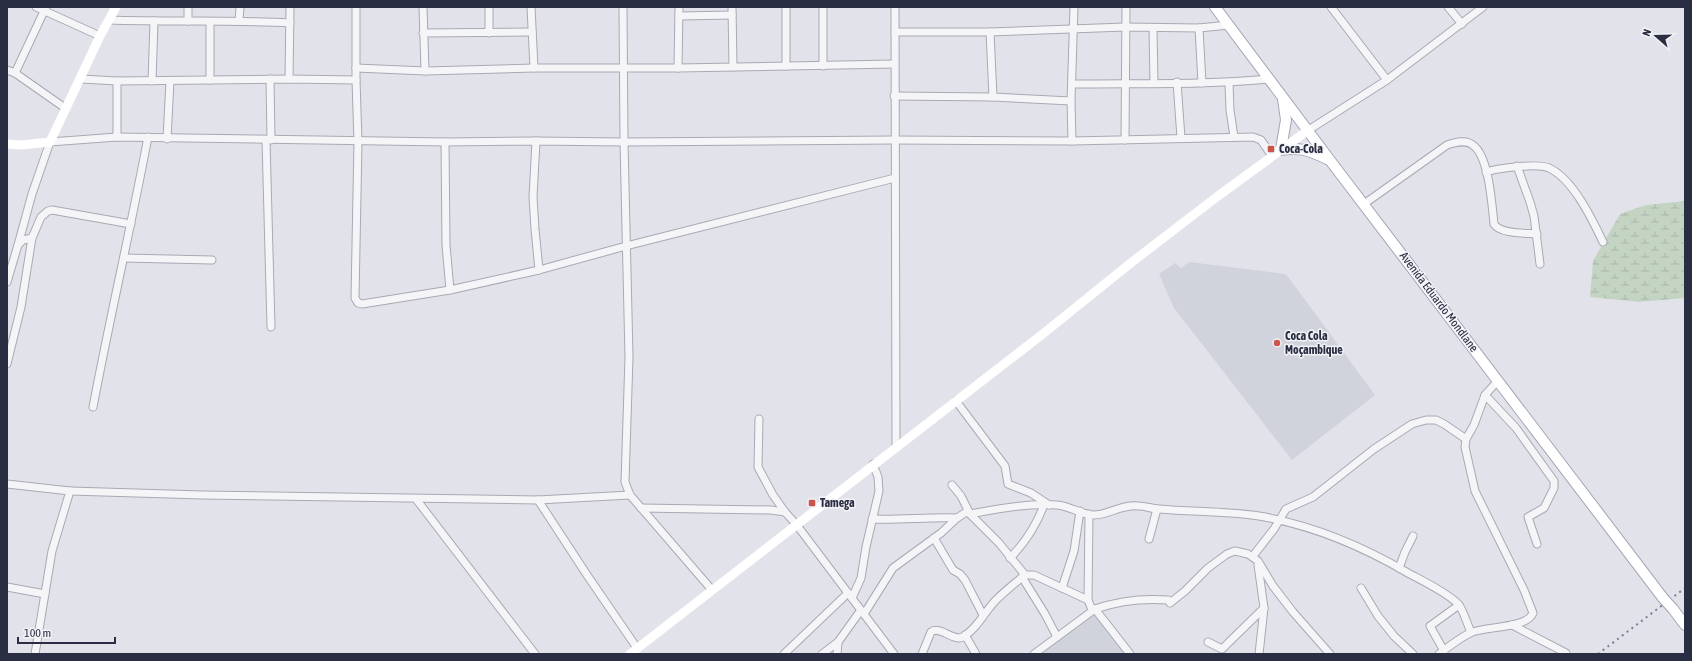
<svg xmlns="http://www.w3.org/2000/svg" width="1692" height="661" viewBox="0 0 1692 661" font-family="'Asap Condensed',sans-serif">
	<defs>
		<pattern id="wetland-marsh" width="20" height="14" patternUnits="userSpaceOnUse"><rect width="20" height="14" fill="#c4d4c3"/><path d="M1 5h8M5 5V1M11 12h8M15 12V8" fill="none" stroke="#a9b6a9"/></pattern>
	</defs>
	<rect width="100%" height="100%" fill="#e2e3ea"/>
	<g fill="#d0d2dc">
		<polygon points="1189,262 1286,274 1375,395 1292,460 1174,308 1159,274 1175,263 1181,268"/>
		<polygon points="1097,609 1132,654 1040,654"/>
	</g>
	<polygon fill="url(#wetland-marsh)" points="1685,201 1685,298 1639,302 1590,297 1593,261 1620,214 1646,205"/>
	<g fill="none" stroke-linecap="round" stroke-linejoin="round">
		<defs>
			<g id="street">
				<polyline points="36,7 100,36"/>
				<polyline points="356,7 356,80 358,142 355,298 358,303 362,304 450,290 539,270 626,246 895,178"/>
				<polyline points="423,7 425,71"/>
				<polyline points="531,7 534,68"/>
				<polyline points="623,7 624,142 629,357 625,482 630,495 712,590"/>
				<polyline points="732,7 733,67"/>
				<polyline points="786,7 786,66"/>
				<polyline points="823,7 823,66"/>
				<polyline points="895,7 896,446"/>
				<polyline points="1331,7 1387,80"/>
				<polyline points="1448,7 1462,24"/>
				<polyline points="679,16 732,15"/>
				<path d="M 109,20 C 169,22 230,20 290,23"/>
				<polyline points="239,20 240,7"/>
				<polyline points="188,21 188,7"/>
				<polyline points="1153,28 1154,83"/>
				<polyline points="1199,28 1202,83"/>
				<polyline points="895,32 990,32 1125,27 1199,28 1229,25"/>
				<polyline points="990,32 993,97"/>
				<polyline points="423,33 532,32"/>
				<polyline points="489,33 489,7"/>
				<polyline points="356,68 425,71 534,68 678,68 894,64"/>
				<polyline points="678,68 679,7"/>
				<polyline points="7,70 15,73 65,108"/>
				<polyline points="15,73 46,7"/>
				<polyline points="81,79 117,81 289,79 356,80"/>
				<polyline points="270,79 271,140"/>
				<polyline points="289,79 290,7"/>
				<polyline points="210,80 210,22"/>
				<polyline points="117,81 117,137"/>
				<polyline points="152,81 154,21"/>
				<polyline points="1177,82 1181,138"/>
				<polyline points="1229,83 1230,110 1234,137"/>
				<path d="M 1072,84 C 1138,83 1204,85 1270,79"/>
				<polyline points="894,96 993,97 1071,101"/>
				<polyline points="1307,131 1387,80 1483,7"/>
				<polyline points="167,139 170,81"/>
				<polyline points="266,140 271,327"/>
				<polyline points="1125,140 1126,7"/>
				<polyline points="536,141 533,197 535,229 539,270"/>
				<polyline points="1072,141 1071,101 1074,7"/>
				<polyline points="445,142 446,245 450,290"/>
				<polyline points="1517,166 1530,202 1534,216 1540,264"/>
				<path d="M 1486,172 C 1499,168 1537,163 1549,168 C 1573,179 1592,219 1603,242"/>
				<path d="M 1364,204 L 1447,145 C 1456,142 1467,139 1474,146 C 1489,158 1492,205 1494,224 C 1500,234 1525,233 1537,234"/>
				<polyline points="18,245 32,194 50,142 117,137 445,142 536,141 624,142 894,140 1072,141 1253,137 1261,140 1272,156"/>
				<polyline points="124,258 212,260"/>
				<polyline points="7,282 18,245 23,240 32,238"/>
				<polyline points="7,364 21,307 32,238 41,217 48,211 52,210 131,224"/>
				<polyline points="1485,395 1516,428 1554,481 1554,488 1544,508 1528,517 1537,544"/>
				<polyline points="956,401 1005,466 1008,484 1031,493 1049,505"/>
				<path d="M 93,407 C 110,317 131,227 148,137"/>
				<polyline points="759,419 758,467 773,495 785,512"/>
				<polyline points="7,484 70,491 52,551 35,654"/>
				<polyline points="952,485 961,496 970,514 999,543 1025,575"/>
				<polyline points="70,491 202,495 538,500 630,495"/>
				<polyline points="416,499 535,654"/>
				<polyline points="538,500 587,575 637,648"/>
				<polyline points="641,508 771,510 785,512 796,524 894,654"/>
				<path d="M 970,514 C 998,509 1027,503 1057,505 C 1070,506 1082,515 1094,515 C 1109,515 1121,504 1139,506 C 1146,506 1152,509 1159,509 C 1192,512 1226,511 1259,516 C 1312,525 1362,546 1408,573 C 1421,580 1450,594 1459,605 C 1464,612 1467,624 1471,632"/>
				<polyline points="1089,514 1088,600 1092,610"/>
				<path d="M 872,519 C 901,520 929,517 957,518"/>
				<polyline points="934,538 953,570 960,574 965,580 983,615"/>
				<polyline points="1149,539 1157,509"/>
				<polyline points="1253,556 1274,529 1286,509 1313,497 1374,449 1412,424 1426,420 1436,420 1444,424 1466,439"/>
				<path d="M 1010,558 C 1026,542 1036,526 1044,505"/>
				<polyline points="1258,565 1264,608 1259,654"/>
				<polyline points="1399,568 1405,552 1413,536"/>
				<polyline points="1022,577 1045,614 1057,637"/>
				<polyline points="7,587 45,594"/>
				<polyline points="1062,588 1074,551 1080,511"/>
				<polyline points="1361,588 1378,616 1394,636 1413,654"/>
				<polyline points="852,598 861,578 866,547 879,491 878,477 873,464"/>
				<polyline points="1170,603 1185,591 1208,568 1227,554 1235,551 1248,554 1258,561 1273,586 1293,612 1330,654"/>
				<path d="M 1095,609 C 1118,601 1143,598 1168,600"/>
				<polyline points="864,614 893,568 941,533 957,518 968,511"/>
				<polyline points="1512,625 1566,653"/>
				<polyline points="965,635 976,654"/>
				<polyline points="1208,642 1222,649 1264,608"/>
				<polyline points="1444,651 1430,626 1459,605"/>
				<polyline points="784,654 848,593"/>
				<polyline points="822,654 838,642 861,610"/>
				<polyline points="837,654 838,642"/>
				<path d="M 922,654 L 931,632 C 940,625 953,642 963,637 C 978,628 985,611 996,600 C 1005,591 1015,583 1025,575 L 1034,575 L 1088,600"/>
				<polyline points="1034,654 1095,609 1130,654"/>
				<path d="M 1439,654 C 1448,647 1460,638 1470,633 C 1484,626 1527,629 1533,613 L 1524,590 L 1475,491 L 1465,447 L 1466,439 L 1474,425 L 1485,395 L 1494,385 L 1499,381"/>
			</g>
			<g id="primary">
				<polyline points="1215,7 1329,159 1663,598"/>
				<polyline points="1281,149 1286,120 1283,99"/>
				<path d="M 1280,150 C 1300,147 1309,150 1327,159"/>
				<polyline points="1673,609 1685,625"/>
			</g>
		</defs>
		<use href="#street" stroke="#a7a9b4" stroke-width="9"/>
		<use href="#primary" stroke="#a2a5b6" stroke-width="12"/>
		<use href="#street" stroke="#f5f5f8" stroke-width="7"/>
		<g stroke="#fff" stroke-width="9">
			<polyline points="7,144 21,145 50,142 100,36 116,7"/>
			<polyline points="630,654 1044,333 1132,262 1218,196 1307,131"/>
		</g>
		<use href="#primary" stroke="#fff" stroke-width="10"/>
		<polyline stroke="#7c7f93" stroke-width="2" stroke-dasharray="2 4" stroke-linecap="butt" points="1598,654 1685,588"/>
		<defs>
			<polyline id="primary-bridge" points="1663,598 1673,609"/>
		</defs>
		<use href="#primary-bridge" stroke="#a2a5b6" stroke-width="12" stroke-linecap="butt"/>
		<use href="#primary-bridge" stroke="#fff" stroke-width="10"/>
	</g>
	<g fill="#cb554b" stroke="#f2f3f7" stroke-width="1.5">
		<rect x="1267" y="145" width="8" height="8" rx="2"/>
		<circle cx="1277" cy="343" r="4"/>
		<rect x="808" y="499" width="8" height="8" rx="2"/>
	</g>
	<g text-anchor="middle" stroke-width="3" stroke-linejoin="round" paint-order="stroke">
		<g font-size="12" font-weight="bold" fill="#2a2e42" stroke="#f2f3f7" text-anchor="start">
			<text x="1279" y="153">Coca-Cola</text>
			<text x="1285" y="340">Coca Cola<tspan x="1285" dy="14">Moçambique</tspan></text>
			<text x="820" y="507">Tamega</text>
		</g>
		<g font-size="12" fill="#2a2e42" stroke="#f2f3f7">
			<text transform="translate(1439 302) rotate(53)" y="4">Avenida Eduardo Mondlane</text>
		</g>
	</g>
	<rect width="1692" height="661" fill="none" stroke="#2a2e42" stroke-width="16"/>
	<g transform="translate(1656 36) rotate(290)" stroke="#f2f3f7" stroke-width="3" paint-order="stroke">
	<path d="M0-3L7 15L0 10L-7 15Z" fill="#2a2e42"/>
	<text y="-6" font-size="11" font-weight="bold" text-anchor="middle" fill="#2a2e42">N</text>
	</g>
	<path d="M18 637v6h97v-6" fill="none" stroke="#2a2e42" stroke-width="2"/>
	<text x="24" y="637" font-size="12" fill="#2a2e42" stroke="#f2f3f7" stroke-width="3" paint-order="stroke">100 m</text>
</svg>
